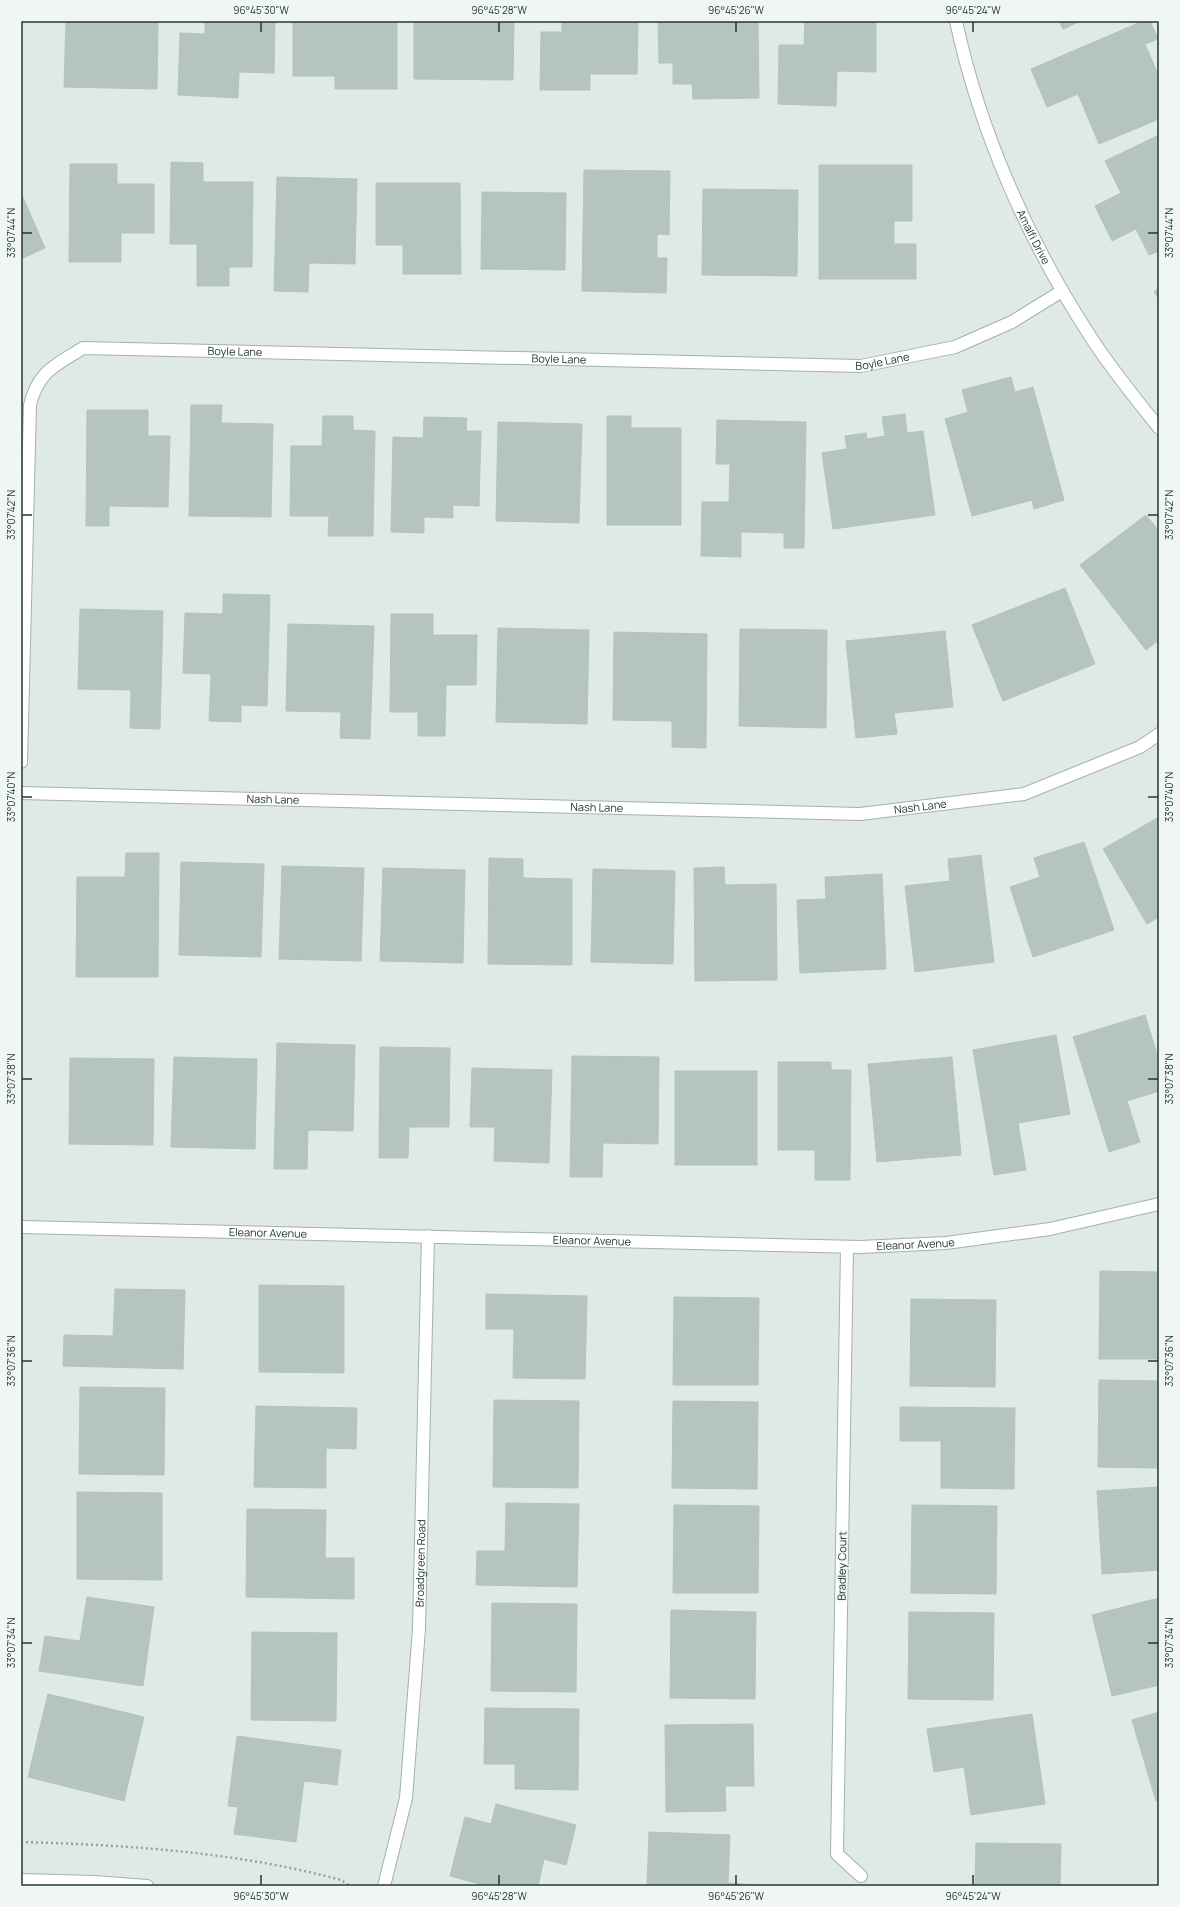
<svg xmlns="http://www.w3.org/2000/svg" width="1180" height="1907" viewBox="0 0 1180 1907" font-family="Manrope,sans-serif">
	<rect width="100%" height="100%" fill="#e0eae5"/>
	<g fill="#b5c4be" stroke="#b3c3bc">
		<polygon points="66,21 158,21 157,89 64,87"/>
		<polygon points="205,21 275,21 274,73 239,72 238,98 178,95 180,33 205,34"/>
		<polygon points="293,21 397,21 397,89 335,89 335,76 293,76"/>
		<polygon points="414,21 514,21 513,80 414,79"/>
		<polygon points="562,21 638,21 637,74 590,74 590,90 540,90 541,32 562,32"/>
		<polygon points="658,21 758,21 759,98 693,99 692,84 673,84 673,63 659,63"/>
		<polygon points="805,21 876,21 876,72 837,71 836,106 778,104 779,45 804,45"/>
		<polygon points="1059,21 1081,21 1063,29"/>
		<polygon points="1143,21 1150,21 1158,39 1145,44 1159,77 1159,119 1099,144 1078,94 1047,107 1031,69"/>
		<polygon points="1159,135 1159,251 1149,255 1136,229 1112,241 1095,206 1121,193 1105,161"/>
		<polygon points="171,162 203,163 203,182 253,182 252,267 229,267 229,286 197,286 197,244 170,244"/>
		<polygon points="70,164 117,164 117,184 154,184 154,233 121,233 121,262 69,262"/>
		<polygon points="819,165 912,165 912,221 894,221 894,244 916,244 916,279 819,279"/>
		<polygon points="584,170 670,171 669,235 657,234 657,258 667,258 666,293 582,291"/>
		<polygon points="277,177 357,179 355,264 309,263 308,292 274,291"/>
		<polygon points="376,183 460,183 461,274 403,274 403,245 376,245"/>
		<polygon points="703,189 798,190 797,276 702,275"/>
		<polygon points="482,192 566,193 565,270 481,269"/>
		<polygon points="21,193 45,248 21,259"/>
		<polygon points="1159,288 1159,299 1154,292"/>
		<polygon points="1011,377 1015,392 1033,387 1064,500 1034,509 1032,500 972,516 945,419 968,412 962,390"/>
		<polygon points="191,405 222,405 221,423 273,424 271,517 189,516"/>
		<polygon points="87,410 148,410 148,436 170,436 168,507 109,506 109,526 86,526"/>
		<polygon points="905,414 907,433 923,431 935,515 833,529 822,453 847,449 845,436 866,433 867,439 885,436 882,417"/>
		<polygon points="323,416 353,416 353,430 375,431 373,536 328,536 329,516 290,516 291,446 322,446"/>
		<polygon points="607,416 631,416 631,428 681,428 681,525 607,525"/>
		<polygon points="424,417 467,418 466,431 481,431 479,506 453,505 453,518 424,517 424,533 391,532 393,437 423,438"/>
		<polygon points="717,420 806,422 804,548 784,548 784,533 741,532 741,557 701,556 702,502 729,502 730,464 716,464"/>
		<polygon points="498,422 582,424 579,523 496,521"/>
		<polygon points="1146,515 1159,531 1159,640 1146,650 1080,565"/>
		<polygon points="1065,588 1095,664 1003,701 972,625"/>
		<polygon points="223,594 270,595 267,706 241,705 241,722 209,721 211,674 183,673 185,613 223,614"/>
		<polygon points="80,609 163,611 160,729 130,728 131,690 78,689"/>
		<polygon points="391,614 433,614 433,635 477,635 476,685 446,685 445,736 418,736 418,712 390,712"/>
		<polygon points="288,624 374,626 370,739 340,738 341,712 286,711"/>
		<polygon points="498,628 589,630 587,724 496,722"/>
		<polygon points="740,629 827,630 826,728 739,726"/>
		<polygon points="945,631 953,707 894,713 897,734 856,738 846,641"/>
		<polygon points="614,632 707,634 706,748 672,747 672,721 613,720"/>
		<polygon points="1159,817 1159,917 1147,924 1103,849"/>
		<polygon points="1084,842 1114,930 1033,957 1010,887 1040,877 1034,858"/>
		<polygon points="126,853 159,853 158,977 76,977 77,877 125,877"/>
		<polygon points="981,855 994,962 915,972 905,886 950,881 948,859"/>
		<polygon points="489,858 523,859 523,878 572,879 572,965 488,964"/>
		<polygon points="181,862 264,864 261,957 179,955"/>
		<polygon points="282,866 364,868 361,961 279,959"/>
		<polygon points="724,867 725,885 776,884 777,980 695,981 694,868"/>
		<polygon points="383,868 465,870 463,963 380,961"/>
		<polygon points="593,869 675,871 673,964 591,962"/>
		<polygon points="882,874 886,969 800,973 797,900 826,899 825,877"/>
		<polygon points="1145,1015 1159,1061 1159,1091 1127,1101 1140,1142 1109,1152 1073,1037"/>
		<polygon points="1056,1035 1070,1114 1018,1123 1026,1170 994,1175 973,1050"/>
		<polygon points="277,1043 355,1045 353,1131 308,1130 307,1169 274,1169"/>
		<polygon points="380,1047 450,1048 449,1127 409,1127 408,1158 379,1158"/>
		<polygon points="572,1056 659,1057 658,1144 603,1143 602,1177 570,1177"/>
		<polygon points="174,1057 257,1059 255,1149 171,1147"/>
		<polygon points="952,1057 961,1155 877,1162 868,1064"/>
		<polygon points="70,1058 154,1059 153,1145 69,1144"/>
		<polygon points="778,1062 831,1062 831,1070 851,1070 850,1180 815,1180 815,1150 778,1150"/>
		<polygon points="472,1068 552,1070 549,1163 494,1161 495,1127 470,1127"/>
		<rect x="675" y="1071" width="82" height="94"/>
		<polygon points="1100,1271 1159,1272 1159,1359 1099,1359"/>
		<polygon points="259,1285 344,1286 344,1373 259,1372"/>
		<polygon points="115,1289 185,1290 183,1369 63,1366 64,1335 113,1336"/>
		<polygon points="486,1294 587,1296 585,1379 513,1378 514,1329 486,1329"/>
		<polygon points="674,1297 759,1298 758,1385 673,1385"/>
		<polygon points="911,1299 996,1300 995,1387 910,1386"/>
		<polygon points="1099,1380 1159,1381 1159,1468 1098,1467"/>
		<polygon points="80,1387 165,1388 164,1475 79,1474"/>
		<polygon points="494,1400 579,1401 578,1488 493,1487"/>
		<polygon points="673,1401 758,1402 757,1489 672,1488"/>
		<polygon points="256,1406 357,1408 356,1449 326,1448 326,1488 254,1487"/>
		<polygon points="900,1407 1015,1408 1014,1489 941,1488 941,1441 900,1441"/>
		<polygon points="1159,1487 1159,1570 1102,1574 1097,1491"/>
		<polygon points="77,1492 162,1493 162,1580 77,1579"/>
		<polygon points="506,1503 579,1504 577,1587 476,1585 477,1551 505,1551"/>
		<polygon points="674,1505 759,1506 758,1593 673,1593"/>
		<polygon points="912,1505 997,1506 996,1594 911,1593"/>
		<polygon points="247,1509 326,1510 325,1558 354,1558 354,1599 246,1597"/>
		<polygon points="87,1597 154,1607 143,1686 39,1671 45,1636 80,1641"/>
		<polygon points="1159,1598 1159,1685 1112,1696 1092,1615"/>
		<polygon points="492,1603 577,1604 576,1692 491,1691"/>
		<polygon points="671,1610 756,1612 755,1699 670,1698"/>
		<polygon points="909,1612 994,1613 993,1700 908,1699"/>
		<polygon points="252,1632 337,1633 336,1721 251,1720"/>
		<polygon points="48,1694 144,1717 124,1801 28,1777"/>
		<polygon points="485,1708 579,1709 578,1790 515,1789 515,1764 484,1764"/>
		<polygon points="1159,1712 1159,1800 1156,1801 1132,1720"/>
		<polygon points="1032,1714 1045,1804 971,1815 964,1767 934,1772 927,1729"/>
		<polygon points="753,1724 754,1786 725,1786 726,1811 666,1812 665,1725"/>
		<polygon points="237,1736 341,1750 337,1785 304,1781 296,1842 234,1834 238,1807 228,1806"/>
		<polygon points="496,1804 576,1825 566,1865 544,1859 538,1886 487,1886 450,1876 465,1817 491,1824"/>
		<polygon points="649,1832 730,1835 728,1883 757,1885 757,1886 647,1886"/>
		<polygon points="976,1843 1061,1844 1060,1886 975,1886"/>
	</g>
	<g fill="none" stroke-linecap="round" stroke-linejoin="round">
		<defs>
			<g id="street">
				<path id="s1" d="M 956,21 C 980,133 1029,243 1092,339 C 1112,370 1136,399 1159,428"/>
				<path id="s2" d="M 21,762 L 30,405 C 38,371 56,365 83,348 L 861,366 L 955,347 L 1012,322 L 1062,291"/>
				<path id="s3" d="M 21,793 L 860,814 L 1024,794 L 1140,747 L 1159,734"/>
				<path id="s4" d="M 21,1227 L 860,1247 L 946,1243 L 1050,1229 L 1159,1204"/>
				<polyline points="847,1247 837,1854 861,1876"/>
				<path id="s5" d="M 384,1886 L 406,1798 L 419,1629 L 428,1236"/>
			</g>
			<polyline id="secondary" points="21,1880 94,1882 147,1886"/>
		</defs>
		<use href="#street" stroke="#a3b1ac" stroke-width="14"/>
		<use href="#secondary" stroke="#a0b4ad" stroke-width="14"/>
		<path stroke="#82ab9e" stroke-width="2.5" stroke-dasharray="2 3" stroke-linecap="butt" d="M 21,1842 C 129,1845 237,1852 341,1880 L 350,1886"/>
		<use href="#street" stroke="#fff" stroke-width="12"/>
		<use href="#secondary" stroke="#fff" stroke-width="12"/>
	</g>
	<path fill="none" stroke="#223832" stroke-width="1.5" d="M 261,22 L 261,32M 499,22 L 499,32M 736,22 L 736,32M 973,22 L 973,32M 22,233 L 32,233M 1148,233 L 1158,233M 22,515 L 32,515M 1148,515 L 1158,515M 22,797 L 32,797M 1148,797 L 1158,797M 22,1079 L 32,1079M 1148,1079 L 1158,1079M 22,1361 L 32,1361M 1148,1361 L 1158,1361M 22,1643 L 32,1643M 1148,1643 L 1158,1643M 261,1875 L 261,1885M 499,1875 L 499,1885M 736,1875 L 736,1885M 973,1875 L 973,1885"/>
	<g text-anchor="middle" stroke-width="3.5" stroke-linejoin="round" paint-order="stroke">
		<g font-size="11" fill="#223832" stroke="#f0f7f3">
			<text dy="4" stroke="none"><textPath href="#s1" startOffset="230">Amalfi Drive</textPath></text>
			<text dy="4" stroke="none"><textPath href="#s2" startOffset="590">Boyle Lane</textPath></text>
			<text dy="4" stroke="none"><textPath href="#s2" startOffset="914">Boyle Lane</textPath></text>
			<text dy="4" stroke="none"><textPath href="#s2" startOffset="1238">Boyle Lane</textPath></text>
			<text dy="4" stroke="none"><textPath href="#s3" startOffset="252">Nash Lane</textPath></text>
			<text dy="4" stroke="none"><textPath href="#s3" startOffset="900">Nash Lane</textPath></text>
			<text dy="4" stroke="none"><textPath href="#s3" startOffset="576">Nash Lane</textPath></text>
			<text dy="4" stroke="none"><textPath href="#s4" startOffset="247">Eleanor Avenue</textPath></text>
			<text dy="4" stroke="none"><textPath href="#s4" startOffset="571">Eleanor Avenue</textPath></text>
			<text dy="4" stroke="none"><textPath href="#s4" startOffset="895">Eleanor Avenue</textPath></text>
			<text dy="4" stroke="none"><textPath href="#s5" startOffset="326">Broadgreen Road</textPath></text>
			<text transform="translate(842 1566) rotate(-89)" y="4">Bradley Court</text>
		</g>
	</g>
	<rect width="1180" height="1907" fill="none" stroke="#f0f7f3" stroke-width="44"/>
	<rect x="22" y="22" width="1136" height="1863" fill="none" stroke="#223832" stroke-width="1.5"/>
	<g font-size="10" text-anchor="middle" fill="#223832">
		<text x="261" y="14">96°45'30"W</text>
		<text x="499" y="14">96°45'28"W</text>
		<text x="736" y="14">96°45'26"W</text>
		<text x="973" y="14">96°45'24"W</text>
		<text transform="translate(11 233) rotate(-90)" y="4">33°07'44"N</text>
		<text transform="translate(1169 233) rotate(-90)" y="4">33°07'44"N</text>
		<text transform="translate(11 515) rotate(-90)" y="4">33°07'42"N</text>
		<text transform="translate(1169 515) rotate(-90)" y="4">33°07'42"N</text>
		<text transform="translate(11 797) rotate(-90)" y="4">33°07'40"N</text>
		<text transform="translate(1169 797) rotate(-90)" y="4">33°07'40"N</text>
		<text transform="translate(11 1079) rotate(-90)" y="4">33°07'38"N</text>
		<text transform="translate(1169 1079) rotate(-90)" y="4">33°07'38"N</text>
		<text transform="translate(11 1361) rotate(-90)" y="4">33°07'36"N</text>
		<text transform="translate(1169 1361) rotate(-90)" y="4">33°07'36"N</text>
		<text transform="translate(11 1643) rotate(-90)" y="4">33°07'34"N</text>
		<text transform="translate(1169 1643) rotate(-90)" y="4">33°07'34"N</text>
		<text x="261" y="1900">96°45'30"W</text>
		<text x="499" y="1900">96°45'28"W</text>
		<text x="736" y="1900">96°45'26"W</text>
		<text x="973" y="1900">96°45'24"W</text>
	</g>
</svg>
